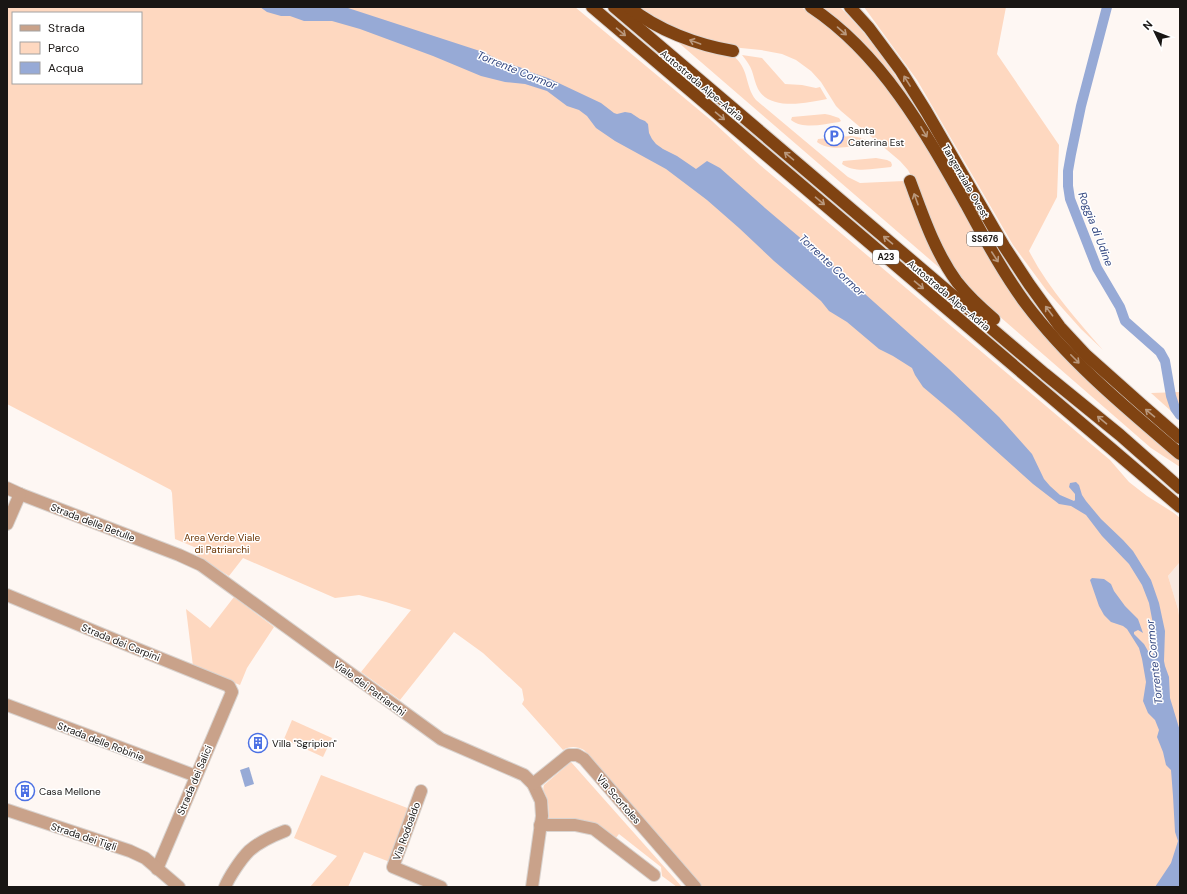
<svg xmlns="http://www.w3.org/2000/svg" width="1187" height="894" viewBox="0 0 1187 894" font-family="'DM Sans',sans-serif">
	<rect width="100%" height="100%" fill="#fef7f3"/>
	<polygon fill="#f8e8df" points="1180,562 1180,621 1178,609 1168,576"/>
	<g fill="#fed8c0" fill-rule="evenodd">
		<path d="M 7,7 L 575,7 L 712,121 L 739,146 L 760,165 L 1091,444 L 1110,460 L 1129,482 L 1147,496 L 1174,513 L 1180,518 L 1180,562 L 1168,576 L 1178,609 L 1180,621 L 1180,887 L 701,887 L 584,750 C 577,746 569,746 563,750 L 522,704 L 524,700 L 522,689 L 483,653 L 454,632 L 400,700 L 361,672 L 411,610 L 386,602 L 359,595 L 335,598 L 243,558 L 229,576 L 197,556 L 199,549 L 175,539 L 172,493 L 171,490 L 7,404 ZM 13,13 L 141,13 L 141,83 L 13,83 Z"/>
		<path d="M 639,7 L 801,7 L 835,31 L 855,49 L 893,94 L 930,151 L 1002,278 L 1180,458 L 1180,467 L 1151,448 L 991,309 C 974,292 957,276 945,255 C 930,228 923,196 908,170 L 900,161 L 841,111 L 836,106 L 821,82 L 811,71 L 796,60 L 782,54 L 761,50 L 741,48 L 715,44 L 682,32 L 662,21 Z"/>
		<path d="M 822,7 L 840,7 C 849,17 859,26 867,37 C 893,70 915,105 937,141 C 915,108 893,74 866,45 C 852,31 837,19 822,7 Z"/>
		<path d="M 864,7 L 1006,7 L 997,54 L 1059,145 L 1057,197 L 1029,251 C 1048,288 1076,319 1103,350 L 1081,329 L 1047,291 L 1013,245 L 917,80 Z"/>
		<path d="M 672,37 L 732,55 C 750,68 744,85 756,100 L 848,177 L 860,183 L 904,181 L 907,184 L 942,270 Z"/>
		<path d="M 742,55 L 762,58 L 785,84 L 802,85 L 816,88 L 820,87 L 827,99 C 807,103 770,111 758,89 C 755,83 754,77 752,71 C 750,65 746,60 742,55 Z"/>
		<path d="M 825,114 L 830,115 L 839,118 L 841,121 L 839,122 C 824,124 804,130 791,120 L 792,117 Z"/>
		<path d="M 851,136 L 862,138 L 866,140 L 867,143 L 866,145 C 850,146 830,152 817,142 L 818,139 Z"/>
		<path d="M 876,158 L 887,160 L 891,162 L 892,165 L 891,167 C 876,168 855,174 842,164 L 843,161 Z"/>
		<polygon points="1180,392 1180,419 1151,393"/>
		<polygon points="234,597 274,627 247,668 240,685 193,666 186,609 210,628"/>
		<polygon points="292,720 332,738 323,757 284,739"/>
		<path d="M 571,762 L 682,887 L 677,887 L 662,876 L 661,867 L 619,834 L 615,839 L 600,827 L 548,821 C 549,813 549,805 547,798 C 545,792 542,791 544,785 Z"/>
		<polygon points="321,775 410,809 390,862 364,852 348,887 310,887 337,856 294,838"/>
	</g>
	<g fill="#97aad6">
		<polygon points="260,7 345,7 483,52 503,62 522,68 530,72 548,78 601,103 614,113 617,114 625,112 631,113 640,119 645,121 648,124 649,133 652,139 656,144 663,149 677,156 696,169 707,161 720,168 765,208 837,269 949,369 999,417 1032,454 1044,479 1050,486 1060,495 1074,501 1075,500 1075,494 1069,487 1070,483 1076,482 1079,485 1082,495 1086,501 1101,519 1123,540 1133,551 1151,580 1159,603 1165,631 1164,661 1165,666 1169,677 1170,698 1180,731 1180,887 1155,887 1171,863 1178,841 1175,832 1173,796 1171,770 1166,765 1163,752 1157,737 1159,730 1155,720 1148,713 1143,701 1146,682 1142,659 1139,648 1127,629 1123,626 1111,622 1104,615 1099,606 1090,580 1092,578 1104,579 1111,584 1114,591 1125,606 1138,619 1143,633 1138,630 1134,632 1134,634 1144,644 1152,658 1153,654 1152,645 1153,624 1149,603 1142,585 1129,564 1102,536 1086,515 1071,506 1059,504 1033,484 955,414 923,387 915,375 912,368 893,356 879,349 847,322 829,311 821,301 774,261 739,228 707,200 666,169 615,141 596,128 587,116 579,110 567,106 547,91 525,84 505,82 481,76 433,56 360,29 332,21 304,21 290,16 281,16 267,12"/>
		<polygon points="249,767 254,784 245,787 240,770"/>
	</g>
	<g fill="none" stroke-linecap="round" stroke-linejoin="round">
		<polyline stroke="#97aad6" stroke-width="10" points="1107,7 1081,106 1071,154 1068,171 1068,186 1070,199 1097,268 1120,307 1125,321 1160,352 1165,361 1171,396 1175,408 1180,415"/>
		<defs>
			<g id="minor">
				<polyline points="7,488 20,494 179,555 201,565 441,739 524,775 533,784 541,801 542,816 532,887"/>
				<polyline points="7,524 20,494"/>
				<polyline points="7,595 125,644 229,686 232,692 157,869"/>
				<polyline points="7,705 196,776"/>
				<polyline points="533,784 569,755 577,755 584,759 695,887"/>
				<polyline points="421,791 393,867 441,887"/>
				<polyline points="7,810 130,851 145,858 179,887"/>
				<polyline points="540,825 575,825 594,829 654,875"/>
				<path d="M 225,887 C 229,877 241,859 249,851 C 259,842 272,836 285,831"/>
			</g>
			<g id="highway">
				<polyline points="592,7 1180,507"/>
				<polyline points="614,7 1045,374 1120,435 1180,488"/>
				<path d="M 629,7 C 657,30 697,45 733,51"/>
				<path d="M 811,7 C 882,54 926,133 967,206 C 985,239 1003,273 1026,304 C 1069,361 1126,408 1180,454"/>
				<polyline points="850,7 869,28 901,71 926,111 1004,246 1029,284 1060,327 1086,355 1141,404 1180,438"/>
				<path d="M 910,181 C 923,216 935,252 957,282 C 968,296 981,308 994,319"/>
			</g>
		</defs>
		<use href="#minor" stroke="#d9d3cf" stroke-width="14"/>
		<use href="#highway" stroke="#d9d3cf" stroke-width="14"/>
		<use href="#minor" stroke="#c9a28a" stroke-width="12"/>
		<use href="#highway" stroke="#804312" stroke-width="12"/>
	</g>
	<defs><path id="oneway-shaft" d="M-6 0H5M1.5-3L5.5 0L1.5 3" fill="none" stroke-width="1.6" stroke-linecap="round" stroke-linejoin="round"/></defs>
	<g stroke="#b9987d">
		<use href="#oneway-shaft" transform="translate(842 31) rotate(41)"/>
		<use href="#oneway-shaft" transform="translate(621 32) rotate(40)"/>
		<use href="#oneway-shaft" transform="translate(695 42) rotate(-160)"/>
		<use href="#oneway-shaft" transform="translate(907 81) rotate(-122)"/>
		<use href="#oneway-shaft" transform="translate(720 116) rotate(40)"/>
		<use href="#oneway-shaft" transform="translate(924 132) rotate(60)"/>
		<use href="#oneway-shaft" transform="translate(789 156) rotate(-140)"/>
		<use href="#oneway-shaft" transform="translate(916 199) rotate(-110)"/>
		<use href="#oneway-shaft" transform="translate(820 201) rotate(40)"/>
		<use href="#oneway-shaft" transform="translate(888 240) rotate(-140)"/>
		<use href="#oneway-shaft" transform="translate(995 257) rotate(57)"/>
		<use href="#oneway-shaft" transform="translate(919 285) rotate(40)"/>
		<use href="#oneway-shaft" transform="translate(1049 311) rotate(-127)"/>
		<use href="#oneway-shaft" transform="translate(1075 359) rotate(45)"/>
		<use href="#oneway-shaft" transform="translate(1150 413) rotate(-140)"/>
		<use href="#oneway-shaft" transform="translate(1102 420) rotate(-140)"/>
	</g>
	<defs>
		<symbol id="parking-ring" viewBox="-11 -11 22 22"><circle r="9.5" fill="#fff" stroke="#4c71e4" stroke-width="1.5"/><path d="M-3.5-5.5H1a3.5 3.5 0 0 1 0 7H-1V5.5H-3.5ZM-1-3.4V-.6H.8a1.4 1.4 0 0 0 0-2.8Z" fill="#4c71e4"/></symbol>
		<symbol id="building-ring" viewBox="-11 -11 22 22"><circle r="9.5" fill="#fff" stroke="#4c71e4" stroke-width="1.5"/><path d="M-4-6H4V6H1V3H-1V6H-4ZM-2.5-4.3h1.7v1.8h-1.7ZM.8-4.3h1.7v1.8H.8ZM-2.5-1h1.7V.8h-1.7ZM.8-1h1.7V.8H.8Z" fill="#4c71e4"/></symbol>
	</defs>
	<g fill-rule="evenodd">
		<use href="#parking-ring" x="823" y="125" width="22" height="22"/>
		<use href="#building-ring" x="247" y="732" width="22" height="22"/>
		<use href="#building-ring" x="14" y="780" width="22" height="22"/>
	</g>
	<g text-anchor="middle" stroke-width="3" stroke-linejoin="round" paint-order="stroke">
		<g fill="#fff" stroke="#5e5c5a" stroke-width="1">
			<rect x="967" y="232" width="36" height="14" rx="3"/>
			<rect x="873" y="250" width="26" height="14" rx="3"/>
		</g>
		<g font-size="9" font-weight="bold" fill="#191614">
			<text x="985" y="242">SS676</text>
			<text x="886" y="260">A23</text>
		</g>
		<g font-size="10" fill="#191614" stroke="#fff">
			<text transform="translate(702 85) rotate(40)" y="4">Autostrada Alpe-Adria</text>
			<text transform="translate(966 181) rotate(60)" y="4">Tangenziale Ovest</text>
			<text transform="translate(949 295) rotate(40)" y="4">Autostrada Alpe-Adria</text>
			<text transform="translate(93 522) rotate(21)" y="4">Strada delle Betulle</text>
			<text transform="translate(121 642) rotate(22)" y="4">Strada dei Carpini</text>
			<text transform="translate(370 688) rotate(36)" y="4">Viale dei Patriarchi</text>
			<text transform="translate(101 741) rotate(21)" y="4">Strada delle Robinie</text>
			<text transform="translate(194 780) rotate(-67)" y="4">Strada dei Salici</text>
			<text transform="translate(619 799) rotate(49)" y="4">Via Scortoles</text>
			<text transform="translate(406 831) rotate(-70)" y="4">Via Rodoaldo</text>
			<text transform="translate(84 836) rotate(18)" y="4">Strada dei Tigli</text>
		</g>
		<g font-size="10" fill="#191614" stroke="#fff" text-anchor="start">
			<text x="848" y="134">Santa<tspan x="848" dy="12">Caterina Est</tspan></text>
			<text x="272" y="747">Villa "Sgripion"</text>
			<text x="39" y="795">Casa Mellone</text>
		</g>
		<g font-size="10" fill="#6b3300" stroke="#fff">
			<text x="222" y="541">Area Verde Viale<tspan x="222" dy="12">di Patriarchi</tspan></text>
		</g>
		<g font-size="11" font-style="italic" fill="#334780" stroke="#fff">
			<text transform="translate(517 70) rotate(22)" y="4">Torrente Cormor</text>
			<text transform="translate(1096 229) rotate(69)" y="4">Roggia di Udine</text>
			<text transform="translate(832 265) rotate(43)" y="4">Torrente Cormor</text>
			<text transform="translate(1154 662) rotate(-96)" y="4">Torrente Cormor</text>
		</g>
	</g>
	<rect width="1187" height="894" fill="none" stroke="#191614" stroke-width="16"/>
	<rect x="12" y="12" width="130" height="72" fill="#ffffff" stroke="#a3a2a1"/>
	<rect x="20" y="25" width="20" height="6" fill="#c9a28a" stroke="#a3a2a1"/>
	<text x="48" y="32" font-size="12" fill="#191614">Strada</text>
	<rect x="20" y="42" width="20" height="12" fill="#fed8c0" stroke="#a3a2a1"/>
	<text x="48" y="52" font-size="12" fill="#191614">Parco</text>
	<rect x="20" y="62" width="20" height="12" fill="#97aad6" stroke="#a3a2a1"/>
	<text x="48" y="72" font-size="12" fill="#191614">Acqua</text>
	<g transform="translate(1155 32) rotate(313)" stroke="#ffffff" stroke-width="3" paint-order="stroke">
	<path d="M0-3L7 15L0 10L-7 15Z" fill="#191614"/>
	<text y="-6" font-size="11" font-weight="bold" text-anchor="middle" fill="#191614">N</text>
	</g>
</svg>
